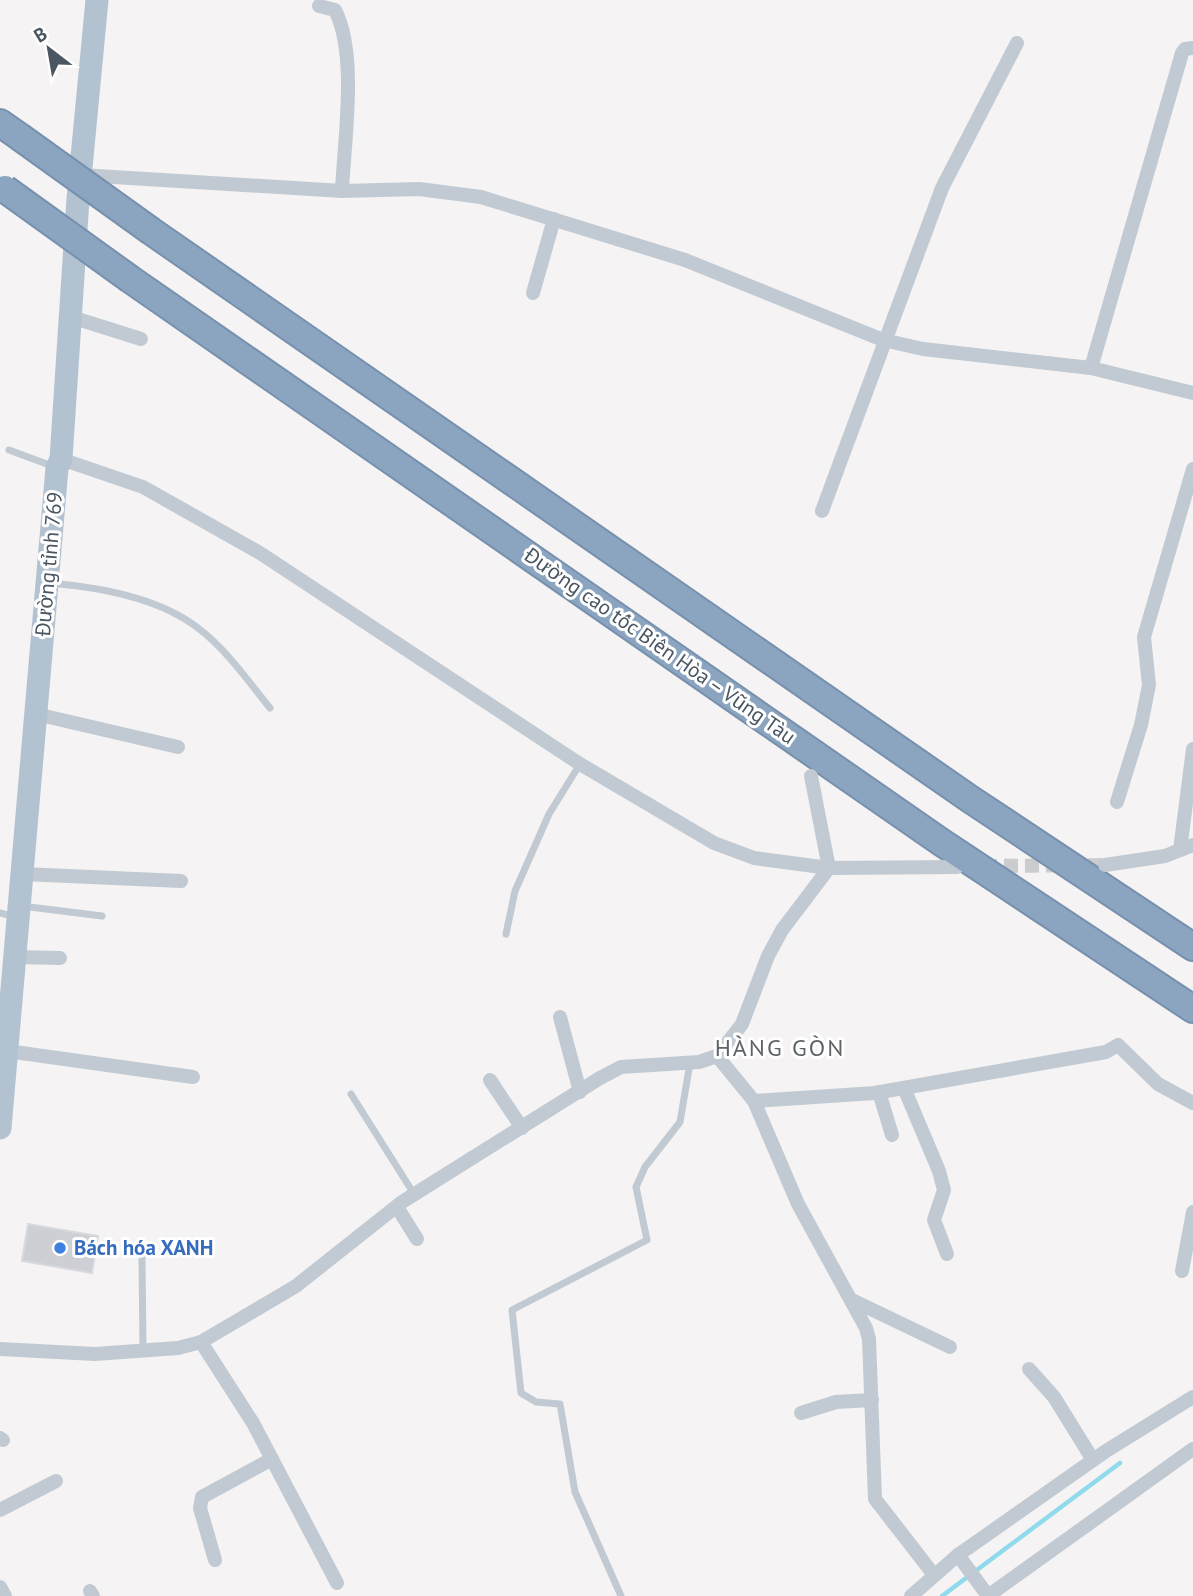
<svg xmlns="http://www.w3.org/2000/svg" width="1193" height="1596" viewBox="0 0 1193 1596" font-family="'PT Sans',sans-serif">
	<rect width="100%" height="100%" fill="#f5f3f3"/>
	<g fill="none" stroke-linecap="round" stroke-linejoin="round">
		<polyline stroke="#90daee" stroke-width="4.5" points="942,1596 1120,1463"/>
	</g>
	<polygon fill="#cdcfd5" stroke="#d7d9de" stroke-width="2" points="28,1224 98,1236 92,1273 22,1261"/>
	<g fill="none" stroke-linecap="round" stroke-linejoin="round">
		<polyline stroke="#caccce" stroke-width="14" stroke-dasharray="14 7" stroke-linecap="butt" points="983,866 1105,865"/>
		<defs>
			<g id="motorway">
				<polyline points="0,123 20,137"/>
				<polyline points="151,231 970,799 1193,947"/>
				<polyline points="130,279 941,842 1193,1009"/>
			</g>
		</defs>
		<use href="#motorway" stroke="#7690ad" stroke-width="30"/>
		<g stroke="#c1cad2" stroke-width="7">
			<polyline points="9,450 55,467"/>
			<path d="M 49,583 C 98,587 158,597 198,628 C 226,649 248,681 270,708"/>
			<polyline points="22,906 102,916"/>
			<polyline points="0,913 15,917"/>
			<polyline points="506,934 515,891 549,814 580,764"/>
			<polyline points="351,1094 414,1194"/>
			<polyline points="142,1258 143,1350"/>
			<polyline points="621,1596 575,1492 560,1404 536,1402 521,1393 512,1310 647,1240 636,1187 645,1167 680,1122 690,1063"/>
		</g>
		<g stroke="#c1cad2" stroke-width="14">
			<path d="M 319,6 L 335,10 C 358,55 344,141 342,191"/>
			<polyline points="81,175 342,191 419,189 481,197 685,260 883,340 923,349 1091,368 1193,393"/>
			<polyline points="533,293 554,219"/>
			<polyline points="68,316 141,339"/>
			<polyline points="1091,368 1182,53 1185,49 1193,48"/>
			<polyline points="61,459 143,487 260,553 580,764 714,843 754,858 829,868 957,867"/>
			<polyline points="822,511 942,188 1017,43"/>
			<polyline points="36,714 178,747"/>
			<polyline points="1117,802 1141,725 1149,685 1144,637 1193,469"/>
			<polyline points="1180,850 1193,749"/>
			<polyline points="1105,865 1165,856 1193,845"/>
			<polyline points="23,874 181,881"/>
			<polyline points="15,957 60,958"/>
			<polyline points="560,1017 580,1092"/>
			<polyline points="7,1051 193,1077"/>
			<polyline points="717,1056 754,1101 798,1204 866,1328 869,1339 875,1499 934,1575"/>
			<polyline points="490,1080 522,1128"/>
			<polyline points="904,1088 939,1171 944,1190 934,1220 947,1254"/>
			<polyline points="879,1092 892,1135"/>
			<polyline points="754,1101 875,1093 1106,1052 1118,1045 1158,1084 1193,1103"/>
			<polyline points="397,1207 417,1239"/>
			<polyline points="1182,1271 1193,1212"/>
			<polyline points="852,1300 950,1347"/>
			<polyline points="201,1342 253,1423 337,1583"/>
			<polyline points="0,1349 95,1354 178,1348 201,1342 296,1286 402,1202 600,1078 621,1067 699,1062 717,1056 742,1024 768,956 782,930 829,868 811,776"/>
			<polyline points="1029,1369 1054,1397 1093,1460"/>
			<polyline points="801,1413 836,1402 872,1400"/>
			<polyline points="0,1438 3,1440"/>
			<polyline points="0,1510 56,1481"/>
			<polyline points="958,1555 988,1596"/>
			<polyline points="215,1560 200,1508 202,1497 272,1459"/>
			<polyline points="0,1587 5,1596"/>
			<polyline points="90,1591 93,1596"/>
			<polyline points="911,1596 958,1555 1106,1451 1193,1397"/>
			<polyline points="988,1596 1193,1449"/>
		</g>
		<polyline stroke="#b3c2d1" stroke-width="23" points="0,1128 57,468 61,459 78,199 97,0"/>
		<use href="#motorway" stroke="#8ba5c1" stroke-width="26"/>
		<defs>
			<g id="motorway-bridge">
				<polyline points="20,137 151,231"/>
				<polyline points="5,189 130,279"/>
			</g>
		</defs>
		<use href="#motorway-bridge" stroke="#7690ad" stroke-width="30" stroke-linecap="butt"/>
		<use href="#motorway-bridge" stroke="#8ba5c1" stroke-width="26"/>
	</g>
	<circle fill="#3f7fe0" stroke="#fff" stroke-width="2.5" cx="60" cy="1248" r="7"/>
	<g text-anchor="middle" stroke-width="6" stroke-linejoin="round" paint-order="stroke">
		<g font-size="21" fill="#4a5661" stroke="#fff">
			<text transform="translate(49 564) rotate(-85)" y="7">Đường tỉnh 769</text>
			<text transform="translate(660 646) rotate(35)" y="7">Đường cao tốc Biên Hòa – Vũng Tàu</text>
		</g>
		<g font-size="21" font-weight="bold" fill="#366cbe" stroke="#fff" text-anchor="start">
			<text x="74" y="1255">Bách hóa XANH</text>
		</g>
		<g font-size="24" letter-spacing="2" fill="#5f6368" stroke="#fff">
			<text x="780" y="1056">HÀNG GÒN</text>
		</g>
	</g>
	<g transform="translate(49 49) rotate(329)" stroke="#ffffff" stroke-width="5" paint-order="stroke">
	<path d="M0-5L12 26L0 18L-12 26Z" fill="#4a5661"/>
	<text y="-10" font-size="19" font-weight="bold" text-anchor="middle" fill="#4a5661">B</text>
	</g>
</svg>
